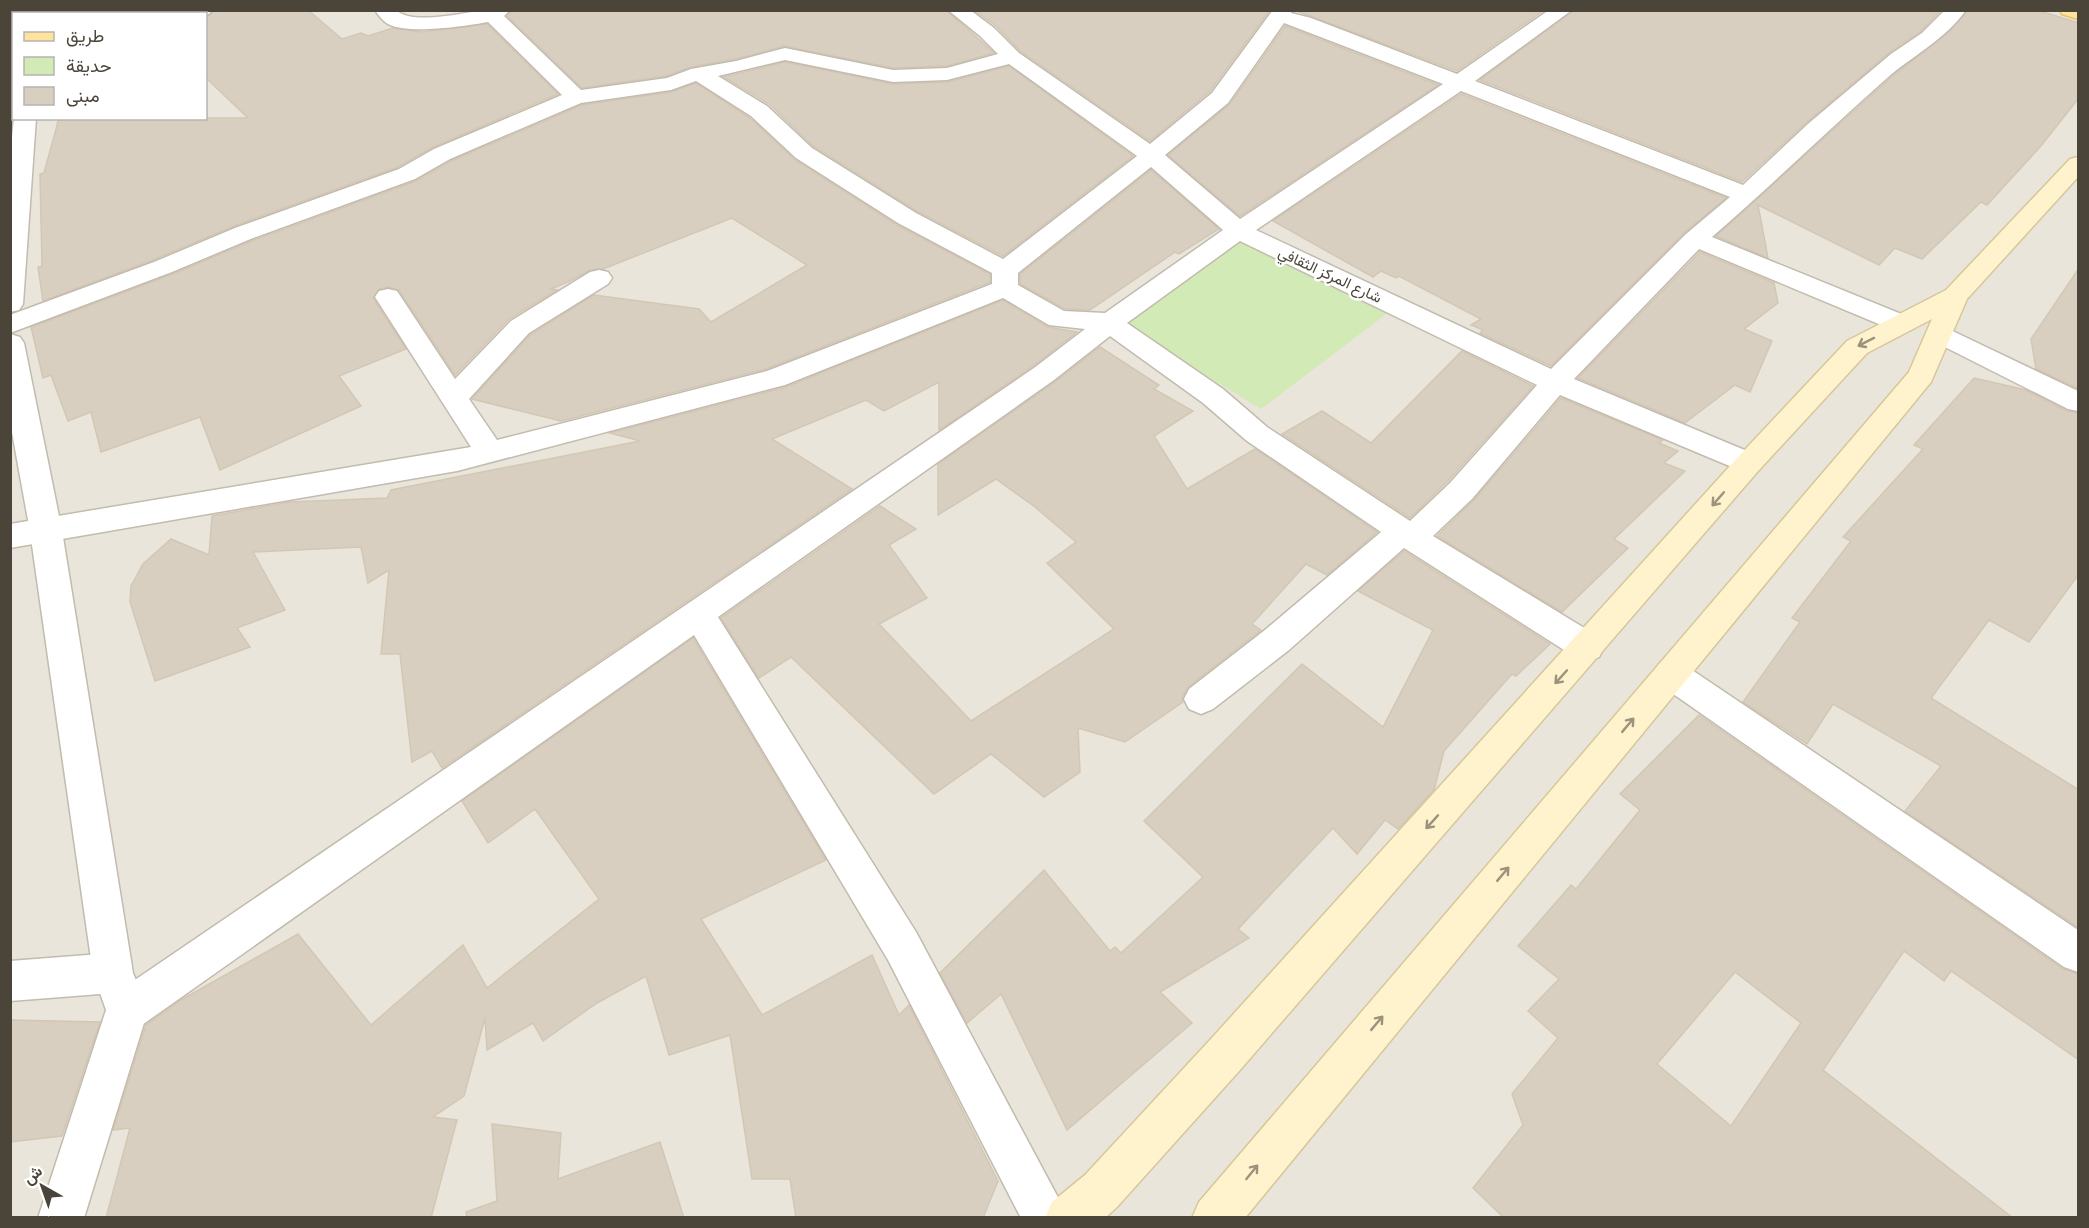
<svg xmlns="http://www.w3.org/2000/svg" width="2089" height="1228" viewBox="0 0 2089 1228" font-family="'Fira Sans Condensed',Vazirmatn,sans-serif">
	<rect width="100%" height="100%" fill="#f6f3ec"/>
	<path fill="#eae5da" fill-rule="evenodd" d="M 11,11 L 2078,11 L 2078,1217 L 11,1217 ZM 14,14 L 206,14 L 206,118 L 14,118 Z"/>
	<polygon fill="#d2eab5" points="1248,237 1389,312 1261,409 1118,322"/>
	<g fill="#d8cfc1" stroke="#d3c7b4" stroke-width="1.5" fill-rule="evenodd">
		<polygon points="215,10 308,10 342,39 361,33 368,36 393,28 422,32 487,24 558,94 433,147 398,167 234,226 153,260 43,301 38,267 42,266 40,174 44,173 59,118 248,118 206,78 206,18"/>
		<polygon points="512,10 946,10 994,53 947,66 893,68 784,46 736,59 691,67 666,76 582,88 507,16"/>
		<polygon points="974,10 1270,10 1210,91 1150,141 1020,51 996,26"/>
		<polygon points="1294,10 1544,10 1457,71"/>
		<polygon points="1574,10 1941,10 1921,31 1890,52 1808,121 1742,182 1480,80"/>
		<polygon points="1968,10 2037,10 2079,23 2079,98 2040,147 1987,205 1981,202 1922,259 1895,248 1879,265 1758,205 1768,258 1716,236 1887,81 1950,31"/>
		<polygon points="1285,26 1438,85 1240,216 1168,155 1230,104"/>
		<polygon points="785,62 893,84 948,82 1009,66 1133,156 1003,256 917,211 813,146 769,104 724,77"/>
		<polygon points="696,83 750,118 795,160 897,225 990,274 990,282 766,369 561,421 472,399 530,335 594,295 699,309 711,322 807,265 732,218 603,269 590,270 570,281 551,289 557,290 509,319 455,375 399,290 388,287 379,289 373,298 406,349 339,376 361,406 220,470 200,417 101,452 91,412 68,421 51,375 43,378 31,327 173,274 254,240 416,181 451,161 582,105 671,92"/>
		<polygon points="1461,94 1726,198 1685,232 1551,366 1480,333 1483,330 1471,325 1481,319 1399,276 1396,278 1381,271 1373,277 1273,221"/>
		<polygon points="1151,170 1219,229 1179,254 1175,252 1090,310 1065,309 1020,284 1020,274"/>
		<polygon points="1700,252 1774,283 1778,303 1744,329 1772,341 1750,392 1735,385 1685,423 1578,378"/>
		<polygon points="2079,268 2079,389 2036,369 2031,339"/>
		<polygon points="1003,300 1048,327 1077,332 1033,366 939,430 939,382 884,411 866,400 772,439 852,489 442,768 432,751 412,762 400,654 381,654 389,570 368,583 361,547 253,552 285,610 237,628 250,647 155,681 130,602 131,586 143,564 171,539 209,555 212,516 290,502 387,498 391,490 640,441 610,433 786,387"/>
		<polygon points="1100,347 1159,385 1154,389 1193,411 1154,436 1187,489 1255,449 1377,532 1327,575 1306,564 1252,624 1261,630 1188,687 1182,698 1183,702 1125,742 1078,728 1080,772 1044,797 991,754 934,794 791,657 759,678 721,618 880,506 916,529 889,545 927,598 879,624 971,721 1114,629 1047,563 1076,542 1035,507 996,479 938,515 938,464 1055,382"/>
		<polygon points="1462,351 1533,386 1448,481 1410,518 1282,434 1322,411 1371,443"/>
		<polygon points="1974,378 2026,390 2067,411 2079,413 2079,574 2029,642 1989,620 1931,698 2079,790 2079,928 1905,811 1941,766 1833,704 1807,744 1743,702 1800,622 1792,618 1851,541 1843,537 1923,449 1914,445"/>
		<polygon points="1561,398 1663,440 1659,443 1678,451 1664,463 1685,471 1614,539 1628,548 1562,612 1437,536 1474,500"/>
		<polygon points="1404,551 1550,644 1516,676 1512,674 1444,751 1434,790 1398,829 1385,820 1357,854 1333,828 1238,929 1249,938 1160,992 1192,1023 1067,1130 1001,994 967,1023 940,973 1044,870 1110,951 1115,947 1121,953 1203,877 1144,821 1302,664 1383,727 1433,630 1358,591"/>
		<polygon points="693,638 826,860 701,919 762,1015 872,955 899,1015 909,1005 998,1181 983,1218 796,1218 790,1179 752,1179 730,1035 669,1055 646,976 597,1003 543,1041 533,1023 487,1050 485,1018 464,1096 433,1117 457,1120 431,1218 106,1218 130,1128 113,1130 146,1025 181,1000 298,934 371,1025 463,945 487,988 599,899 535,809 488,843 462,801"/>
		<path d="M 1699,715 L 2063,969 L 2079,974 L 2079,1060 L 1951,971 L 1944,981 L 1904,951 L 1823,1070 L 2013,1218 L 1504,1218 L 1473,1188 L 1523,1125 L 1512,1094 L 1558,1038 L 1528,1011 L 1559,979 L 1518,946 L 1571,885 L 1576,889 L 1640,810 L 1620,794 ZM 1735,972 L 1801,1023 L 1731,1126 L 1657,1064 Z"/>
		<polygon points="10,1020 100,1022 62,1136 10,1142"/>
		<polygon points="492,1124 561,1133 558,1179 660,1142 684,1218 467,1218 466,1212 497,1201"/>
	</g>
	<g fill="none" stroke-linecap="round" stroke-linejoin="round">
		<defs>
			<g id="minor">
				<path d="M 375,10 L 396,10 C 413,26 465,12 486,10 C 494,10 502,10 510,10 L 504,16 L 581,90 L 667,78 L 691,69 L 736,61 L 785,48 L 893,70 L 947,68 L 998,54 L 980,36 L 948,10 L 970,10 L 994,28 L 1019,53 L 1150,144 L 1212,93 L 1273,10 L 1292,10 L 1291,13 L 1311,18 L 1457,74 L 1549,10 L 1572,10 L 1475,81 L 1743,185 L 1809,123 L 1891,54 L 1922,33 L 1945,10 L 1966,10 C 1946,39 1912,56 1886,79 C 1827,131 1771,186 1712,237 L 1911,318 L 1915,324 L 1911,330 L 1902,332 L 1893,330 L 1699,249 L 1574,379 L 1759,456 L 1764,463 L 1759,470 L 1749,474 L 1739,470 L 1560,395 L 1472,499 L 1433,536 L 1599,637 L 1604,647 L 1599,657 L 1587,661 L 1575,657 L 1404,548 L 1289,650 L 1213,709 L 1201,714 L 1189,709 L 1184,699 L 1189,689 L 1265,630 L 1381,532 L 1247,441 L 1203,403 L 1110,336 L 1054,380 L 718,617 L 916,932 L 1069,1218 L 1021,1218 L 888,960 L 694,635 L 142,1025 L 127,1031 L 112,1025 L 106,1010 L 112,995 L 119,990 L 113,993 L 10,1001 L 10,961 L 113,953 L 127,959 L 133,973 L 129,984 L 1034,368 L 1085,329 L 1049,325 L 1003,298 L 785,385 L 457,471 L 10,548 L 10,524 L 471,447 L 375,297 L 379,291 L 388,289 L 397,291 L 455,379 L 511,321 L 590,272 L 599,270 L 608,272 L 612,278 L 608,284 L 529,333 L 469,399 L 497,440 L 767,371 L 992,284 L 992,273 L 898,223 L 796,158 L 751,116 L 696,81 L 671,90 L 581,103 L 450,159 L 415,179 L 253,238 L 172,272 L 10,333 L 10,315 L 154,262 L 235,228 L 399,169 L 434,149 L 562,95 L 488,22 C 466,26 407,35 388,24 C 383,21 378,15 375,10 ZM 1284,23 L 1443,84 L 1240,219 L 1165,155 L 1228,103 ZM 785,60 L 893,82 L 947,80 L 1009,64 L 1137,156 L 1003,259 L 916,213 L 812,148 L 767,106 L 718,76 ZM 1461,91 L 1730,197 L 1686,234 L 1551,369 L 1256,230 ZM 1151,167 L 1223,230 L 1105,313 L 1064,311 L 1018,285 L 1018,273 ZM 1240,241 L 1537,385 L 1450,483 L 1410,521 L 1267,427 L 1223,389 L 1127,323 Z"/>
				<polygon points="1940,325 2078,391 2078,411 2068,409 1931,340 1927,334 1931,328"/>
				<polygon points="1671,660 1683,664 2078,930 2078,972 2064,967 1659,684 1654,674 1659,664"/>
			</g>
			<g id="tertiary">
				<polygon points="23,10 43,10 42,14 22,14"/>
				<polygon points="186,10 213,10 206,16 206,14 183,14"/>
				<rect x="10" y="54" width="4" height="12"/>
				<polygon points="14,118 36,118 23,304 19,310 10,312 10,156"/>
				<polygon points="10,334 20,337 24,343 62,531 133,973 148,1010 84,1218 38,1218 106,1010 93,973 30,531 10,421"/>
			</g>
			<polygon id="secondary" points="2078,157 2078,177 1967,299 1931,382 1245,1218 1192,1218 1199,1202 1909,372 1932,319 1867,353 1759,470 1240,1070 1117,1207 1105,1218 1045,1218 1052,1202 1085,1175 1210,1040 1739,456 1847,341 1946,290 2070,159"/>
			<polygon id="primary" points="2060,10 2078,10 2078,19 2062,14"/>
		</defs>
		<use href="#minor" stroke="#c2bbae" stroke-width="3"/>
		<use href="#tertiary" stroke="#c2bbae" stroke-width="3"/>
		<use href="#secondary" stroke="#d6c79b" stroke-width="3"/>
		<use href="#primary" stroke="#e6c16a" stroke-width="3"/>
		<use href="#minor" fill="#fff" fill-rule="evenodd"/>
		<use href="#tertiary" fill="#fff" fill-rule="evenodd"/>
		<use href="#secondary" fill="#fff3cd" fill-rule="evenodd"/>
		<use href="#primary" fill="#ffe39c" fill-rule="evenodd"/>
	</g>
	<defs><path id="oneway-shaft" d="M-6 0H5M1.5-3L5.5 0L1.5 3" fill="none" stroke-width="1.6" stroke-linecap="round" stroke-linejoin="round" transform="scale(1.5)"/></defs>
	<g stroke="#9c937c">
		<use href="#oneway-shaft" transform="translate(1866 342) rotate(153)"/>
		<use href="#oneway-shaft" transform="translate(1718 499) rotate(131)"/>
		<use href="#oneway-shaft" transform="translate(1561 677) rotate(132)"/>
		<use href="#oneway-shaft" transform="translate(1628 725) rotate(-50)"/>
		<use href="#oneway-shaft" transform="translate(1432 822) rotate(132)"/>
		<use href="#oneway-shaft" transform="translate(1503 874) rotate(-50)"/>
		<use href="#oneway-shaft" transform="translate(1377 1023) rotate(-50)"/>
		<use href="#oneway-shaft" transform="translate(1252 1172) rotate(-51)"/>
	</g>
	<g text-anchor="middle" stroke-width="5" stroke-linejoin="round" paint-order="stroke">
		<g font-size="15" fill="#4b4439" stroke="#fff">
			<text transform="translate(1330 275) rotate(25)" y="5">شارع المركز الثقافي</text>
		</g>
	</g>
	<rect width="2089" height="1228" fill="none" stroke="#4b4439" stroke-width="24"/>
	<rect x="12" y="12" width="195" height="108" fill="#ffffff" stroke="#b7b4b0" stroke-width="1.5"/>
	<rect x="24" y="32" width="30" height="9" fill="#ffe39c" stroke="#b7b4b0" stroke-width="1.5"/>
	<text x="66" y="42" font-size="18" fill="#4b4439">طريق</text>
	<rect x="24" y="57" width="30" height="18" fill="#d2eab5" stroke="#b7b4b0" stroke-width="1.5"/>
	<text x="66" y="72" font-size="18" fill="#4b4439">حديقة</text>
	<rect x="24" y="87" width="30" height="18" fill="#d8cfc1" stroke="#b7b4b0" stroke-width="1.5"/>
	<text x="66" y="102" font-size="18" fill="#4b4439">مبنى</text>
	<g transform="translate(42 1186) rotate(320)" stroke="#ffffff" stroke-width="4.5" paint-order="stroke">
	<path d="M0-4.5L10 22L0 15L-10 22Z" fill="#4b4439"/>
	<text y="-9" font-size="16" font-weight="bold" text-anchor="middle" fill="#4b4439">ش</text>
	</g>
</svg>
